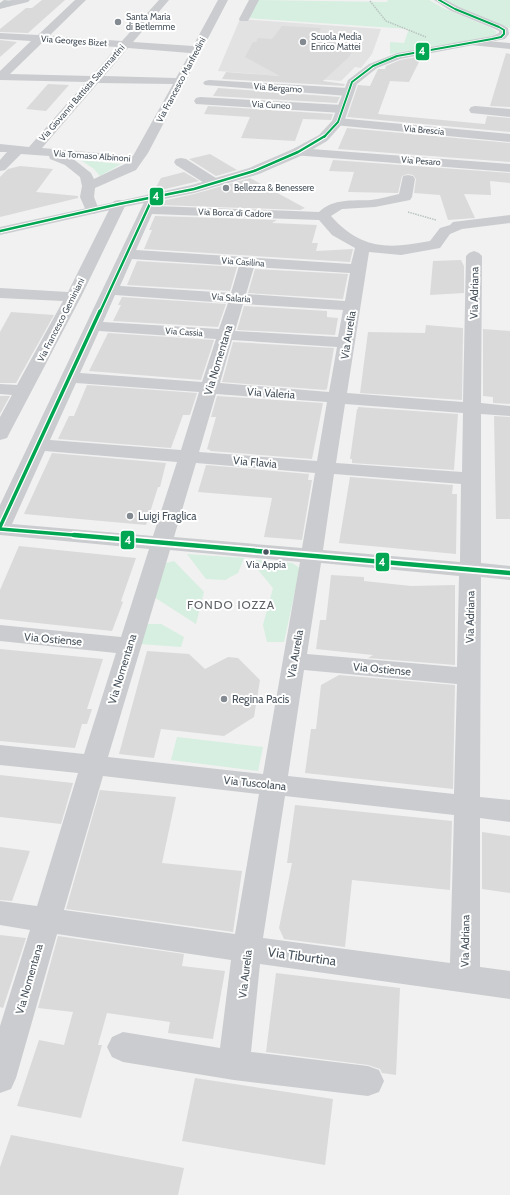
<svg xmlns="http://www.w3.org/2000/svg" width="510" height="1195" viewBox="0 0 510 1195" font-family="Cabin,sans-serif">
	<rect width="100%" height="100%" fill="#f1f1f1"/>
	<polygon fill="#e3e2e3" points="240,19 381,29 372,54 361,68 355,67 341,81 218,71"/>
	<g fill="#d6efe0">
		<polygon points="258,0 387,2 388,0 429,0 443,8 491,28 497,32 494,35 478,39 390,54 390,42 404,43 409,29 248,18"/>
		<polygon points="443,0 510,0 510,28 450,4"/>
		<polygon points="81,160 121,164 100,176 94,169"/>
		<polygon points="187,554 244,558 238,573 225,580 206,579"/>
		<polygon points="255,560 292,563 300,568 284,642 267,642 263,625 273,588 254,565"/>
		<polygon points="174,561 204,592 196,624 154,597 162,564"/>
		<polygon points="146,624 161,624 184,637 181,647 140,644"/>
		<polygon points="177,737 263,747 258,771 171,760"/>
	</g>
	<g fill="#dadadb">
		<polygon points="42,0 65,0 28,33 0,32 0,29 26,8 32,8"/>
		<polygon points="282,26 321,28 314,41 356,44 349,57 323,81 345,84 344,86 222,79 226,72 280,76 245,57 253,42 256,42 258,38 272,39"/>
		<polygon points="0,40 17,42 0,57"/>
		<polygon points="506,53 510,54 510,107 490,106"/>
		<polygon points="416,57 421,58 409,82 390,81 378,114 485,124 487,116 510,118 510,132 347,117 358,85 370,86 378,69 385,69 386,66 400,60"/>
		<polygon points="48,84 69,85 46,111 26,109"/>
		<polygon points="218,88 340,97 337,103 213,96"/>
		<polygon points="208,106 333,114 331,120 303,119 295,141 241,138 250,117 204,114"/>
		<polygon points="347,128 510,143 510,162 338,149"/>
		<polygon points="210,154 237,170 216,176 189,159"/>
		<polygon points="333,160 510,173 510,183 490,181 491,195 464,194 475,218 448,220 440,195 414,193 416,179 413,175 408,174 402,176 398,193 348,192 354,172 329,171"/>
		<polygon points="20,166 53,169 36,192 78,196 78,198 0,217 0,177 8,169"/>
		<polygon points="184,172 199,181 161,190 156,187 161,178"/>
		<polygon points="250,178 305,208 300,210 160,205 162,201 194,194"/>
		<polygon points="155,216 277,220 272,223 317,225 312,243 318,243 316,251 353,249 350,262 144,249 152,230 149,230"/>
		<polygon points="461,260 464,266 464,293 430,295 433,261"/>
		<polygon points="137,261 237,267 230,291 127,285"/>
		<polygon points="255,269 348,274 343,299 248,293"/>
		<polygon points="122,297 226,304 218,327 113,321 121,305 118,305"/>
		<polygon points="244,306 327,311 327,317 338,318 335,335 237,330"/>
		<polygon points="11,312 54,315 16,383 0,383 0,332"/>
		<polygon points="426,325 463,328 462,400 360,393 368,332 425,333"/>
		<polygon points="483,329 510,331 510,404 493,403 493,397 483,396"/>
		<polygon points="108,333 214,340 201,380 89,371"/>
		<polygon points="233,342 334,348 327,389 325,390 222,382"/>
		<polygon points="87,385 197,393 190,415 183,415 171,448 58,439 69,416 74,416"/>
		<polygon points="0,396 10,396 0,414"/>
		<polygon points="217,396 323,403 312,459 210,451 210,450 207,449 216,417 211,417"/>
		<polygon points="358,407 458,414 454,470 352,463 352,459 350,459 357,409 358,409"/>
		<polygon points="494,416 510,417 510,519 496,519"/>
		<polygon points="52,453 166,463 160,487 158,487 146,525 24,514"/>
		<polygon points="206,465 309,474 308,480 312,480 302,540 264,537 272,498 198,492"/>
		<polygon points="350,477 453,485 452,494 457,494 456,554 339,543"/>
		<polygon points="19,546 136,558 121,601 123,602 112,631 0,619 0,590"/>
		<polygon points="331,575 364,577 364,581 411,586 455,585 455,665 368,658 373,655 316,649 320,620 326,620"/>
		<polygon points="0,649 103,659 87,709 92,709 87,724 82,724 75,748 0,741"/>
		<polygon points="147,651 189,654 205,669 228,657 238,658 260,680 254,717 224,736 161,729 154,758 119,754"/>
		<polygon points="339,675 455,685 453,789 305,773 311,729 316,729 321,685"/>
		<polygon points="0,775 73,783 61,824 0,817"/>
		<polygon points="100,790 176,797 162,863 242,871 233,932 66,909"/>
		<polygon points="295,805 452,821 450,890 352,880 345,947 284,939 279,928 292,863 287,863"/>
		<polygon points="482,832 510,836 510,893 482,889"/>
		<polygon points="0,847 30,851 12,901 0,900"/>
		<polygon points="0,935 26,938 3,1008 0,1007"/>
		<polygon points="58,936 184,954 182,966 225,971 213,1039 168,1033 170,1022 107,1013 98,1045 102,1045 81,1118 17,1106 39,1040 64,1045 73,1012 38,1008"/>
		<polygon points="276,973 400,988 396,1075 382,1073 380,1069 368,1065 266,1052"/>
		<polygon points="195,1078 333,1099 325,1165 182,1141"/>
		<polygon points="11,1135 184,1168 178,1195 0,1195 0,1167"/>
	</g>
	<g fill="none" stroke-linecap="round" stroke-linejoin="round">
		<g stroke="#b9c4c1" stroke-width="1.5" stroke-dasharray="1.5 1" stroke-linecap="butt">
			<polyline points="370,1 386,21 426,37"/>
			<polyline points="408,212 436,220"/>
		</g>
		<g fill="#cacccf" fill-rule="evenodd">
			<polygon points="12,0 30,0 28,2 3,8 0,7 0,3"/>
			<path d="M 75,0 L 86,0 L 49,36 L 122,41 L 159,0 L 169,0 L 133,42 L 193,46 L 218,0 L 228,0 L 148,153 L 136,170 L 95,188 L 94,197 L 99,210 L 97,213 L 92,214 L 87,213 L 80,197 L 82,186 L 80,177 L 65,165 L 50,159 L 49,156 L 21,154 L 5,170 L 0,171 L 0,160 L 7,152 L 0,152 L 0,144 L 29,147 L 86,82 L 0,80 L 0,71 L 31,41 L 0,39 L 0,33 L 38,35 ZM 43,42 L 117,47 L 92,76 L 10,74 ZM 128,48 L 190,53 L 176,78 L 104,76 ZM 98,83 L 173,84 L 133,156 L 42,148 ZM 72,158 L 127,163 L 94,179 L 91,173 Z"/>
			<polygon points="249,0 259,0 248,21 240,21 239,19"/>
			<polygon points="475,40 510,43 510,49 471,45 470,43 471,41"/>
			<polygon points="209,80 348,88 352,90 354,92 352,94 348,96 205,85 203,83 205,81"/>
			<polygon points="200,97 342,105 346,106 348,109 346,112 342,113 196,104 194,101 196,98"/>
			<polygon points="475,106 510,109 510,117 471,113 469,110 471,107"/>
			<polygon points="338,118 510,134 510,142 334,125 332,122 334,119"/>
			<polygon points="298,148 510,164 510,172 293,155 292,152 293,149"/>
			<polygon points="181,158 186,159 219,180 221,183 219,186 209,186 176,165 174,162 176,159"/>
			<path d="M 408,175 L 413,176 L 415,179 L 412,197 L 410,200 L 375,207 L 342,209 L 331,216 C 361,250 389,249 430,241 L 440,228 L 450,225 L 453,222 L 510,215 L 510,223 L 462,229 L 450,234 L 440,248 L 401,255 L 369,252 L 347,393 L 463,402 L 466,256 L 469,253 L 474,251 L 479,253 L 482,256 L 481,403 L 510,406 L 510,416 L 481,414 L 481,563 L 510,566 L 510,580 L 481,577 L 480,797 L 510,800 L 510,822 L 480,818 L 480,967 L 510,971 L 510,999 L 260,964 L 251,1052 L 368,1066 L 379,1070 L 384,1081 L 379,1092 L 368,1096 L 234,1080 L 123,1062 L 112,1057 L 107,1047 L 112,1037 L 123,1032 L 220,1048 L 231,960 L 57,934 L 16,1078 L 11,1089 L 0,1093 L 0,1026 L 30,930 L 0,925 L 0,901 L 37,906 L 78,773 L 0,765 L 0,745 L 84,754 L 116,653 L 0,641 L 0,625 L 121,637 L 149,549 L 0,535 L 0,505 L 148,194 L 153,193 L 158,194 L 160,197 L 156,206 L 319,212 C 334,198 352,201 371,200 C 380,199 389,196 399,194 L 403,176 ZM 152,214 L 319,220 L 332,235 L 355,248 L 351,264 L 136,250 ZM 132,259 L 239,266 L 231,293 L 120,286 ZM 254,267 L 350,273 L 345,301 L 246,294 ZM 115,295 L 228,303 L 219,329 L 103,322 ZM 243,304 L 343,310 L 338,337 L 235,331 ZM 99,331 L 216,339 L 202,382 L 80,373 ZM 232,340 L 337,347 L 329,392 L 220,383 ZM 76,383 L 199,392 L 181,450 L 50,440 ZM 216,394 L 327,402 L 317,461 L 199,452 ZM 345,404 L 463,413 L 462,472 L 336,463 ZM 45,451 L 177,462 L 153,536 L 12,524 ZM 196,463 L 315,473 L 302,548 L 174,537 ZM 334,474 L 461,484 L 460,562 L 323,550 ZM 170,550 L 300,562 L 263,774 L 108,757 ZM 321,563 L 459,576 L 457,667 L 307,654 ZM 304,670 L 457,684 L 454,794 L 288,776 ZM 103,776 L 259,794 L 235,934 L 64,910 ZM 285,796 L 454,815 L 450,963 L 263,938 Z"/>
			<polygon points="119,200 124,201 126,204 81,297 9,434 7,438 0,440 0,417 12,395 0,394 0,384 17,385 63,301 0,298 0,288 68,292 112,204 114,201"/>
		</g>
		<polygon fill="#cbcdd0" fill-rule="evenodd" points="434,0 446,0 459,7 503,25 508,28 509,34 505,39 400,59 377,68 357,84 344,122 327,141 303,155 259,174 194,193 119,208 0,235 0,227 192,185 249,168 293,149 319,135 332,121 348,80 369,64 397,53 492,36 499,33 499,31 495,29 451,11"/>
		<polygon fill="#c7cbcd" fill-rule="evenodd" points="4,0 13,1 10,6 0,9 0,3"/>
		<defs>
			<polyline id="bus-1-far3" points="324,137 338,122 352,82 373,66 397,56 492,39 501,37 504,34 504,30 499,27 455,9 439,0"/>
			<g id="bus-1-far2">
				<polyline points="0,231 119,204 194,189 254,171 298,152 325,136"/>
				<polyline points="100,312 153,197"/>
			</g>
			<g id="bus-1-far1">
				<polyline points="0,527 100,311"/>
				<polyline points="0,529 85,536"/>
			</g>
			<polyline id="bus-1" points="74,535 510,573"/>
		</defs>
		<use href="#bus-1-far3" stroke="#fff" stroke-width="3.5"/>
		<use href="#bus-1-far2" stroke="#fff" stroke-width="4.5"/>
		<use href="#bus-1-far1" stroke="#fff" stroke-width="6"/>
		<use href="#bus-1" stroke="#fff" stroke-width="8"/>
		<use href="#bus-1-far3" stroke="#00a651" stroke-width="2"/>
		<use href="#bus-1-far2" stroke="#00a651" stroke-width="2.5"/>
		<use href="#bus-1-far1" stroke="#00a651" stroke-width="3.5"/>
		<use href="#bus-1" stroke="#00a651" stroke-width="4.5"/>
	</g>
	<g fill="#838a91" stroke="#fff" stroke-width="1.5">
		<circle cx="118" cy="22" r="4"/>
		<circle cx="303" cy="42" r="4"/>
		<circle cx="226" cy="188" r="4"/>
		<circle cx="130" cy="516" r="4"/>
		<circle cx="224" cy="699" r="4"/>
	</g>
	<circle fill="#48535d" stroke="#fff" stroke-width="1.5" cx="266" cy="552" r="3.5"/>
	<g text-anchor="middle" stroke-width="4" stroke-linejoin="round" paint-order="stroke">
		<g font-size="9" fill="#48535d" stroke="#fff" text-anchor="start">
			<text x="126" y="20">Santa Maria<tspan x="126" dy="10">di Betlemme</tspan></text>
			<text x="311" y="40">Scuola Media<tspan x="311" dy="10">Enrico Mattei</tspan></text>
			<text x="234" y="191">Bellezza &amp; Benessere</text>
		</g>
		<g font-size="9" fill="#48535d" stroke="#fff">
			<text transform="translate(74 41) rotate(4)" y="3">Via Georges Bizet</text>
			<text transform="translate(181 80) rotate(-62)" y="3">Via Francesco Manfredini</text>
			<text transform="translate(278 88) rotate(4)" y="3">Via Bergamo</text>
			<text transform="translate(82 93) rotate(-49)" y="3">Via Giovanni Battista Sammartini</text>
			<text transform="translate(271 105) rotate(3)" y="3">Via Cuneo</text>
			<text transform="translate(424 130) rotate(5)" y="3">Via Brescia</text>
			<text transform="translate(92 156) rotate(4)" y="3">Via Tomaso Albinoni</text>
			<text transform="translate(421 161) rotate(4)" y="3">Via Pesaro</text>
			<text transform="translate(235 213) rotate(2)" y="3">Via Borca di Cadore</text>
			<text transform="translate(243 262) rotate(4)" y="3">Via Casilina</text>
			<text transform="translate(231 298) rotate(4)" y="3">Via Salaria</text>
			<text transform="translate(61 320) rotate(-63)" y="3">Via Francesco Geminiani</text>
			<text transform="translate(184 332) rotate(4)" y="3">Via Cassia</text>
		</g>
		<g font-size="10" fill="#48535d" stroke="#fff">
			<text x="266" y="568">Via Appia</text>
		</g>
		<g font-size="11" fill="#48535d" stroke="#fff">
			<text transform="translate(474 293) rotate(-89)" y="4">Via Adriana</text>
			<text transform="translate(348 335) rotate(-81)" y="4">Via Aurelia</text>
			<text transform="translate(218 360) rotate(-73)" y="4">Via Nomentana</text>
			<text transform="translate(271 393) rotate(4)" y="4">Via Valeria</text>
			<text transform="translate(255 462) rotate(5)" y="4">Via Flavia</text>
			<text transform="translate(470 617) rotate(-89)" y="4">Via Adriana</text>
			<text transform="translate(53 639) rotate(5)" y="4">Via Ostiense</text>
			<text transform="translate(295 654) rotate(-80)" y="4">Via Aurelia</text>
			<text transform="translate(122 669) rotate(-73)" y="4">Via Nomentana</text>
			<text transform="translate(382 669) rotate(5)" y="4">Via Ostiense</text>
			<text transform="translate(255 783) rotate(6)" y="4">Via Tuscolana</text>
			<text transform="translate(465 941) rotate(-89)" y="4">Via Adriana</text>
			<text transform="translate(245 974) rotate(-83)" y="4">Via Aurelia</text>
			<text transform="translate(29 979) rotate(-74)" y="4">Via Nomentana</text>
		</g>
		<g font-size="11" fill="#48535d" stroke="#fff" text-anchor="start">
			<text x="138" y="520">Luigi Fraglica</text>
			<text x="232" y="703">Regina Pacis</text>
		</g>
		<g font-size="12" letter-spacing="1" fill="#5d6065" stroke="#fff">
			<text x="231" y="609">FONDO IOZZA</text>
		</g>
		<g font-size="13" fill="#48535d" stroke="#fff">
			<text transform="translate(302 956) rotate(8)" y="5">Via Tiburtina</text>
		</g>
	</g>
	<g stroke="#fff" stroke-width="1.5">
		<rect x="415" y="42" width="15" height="19" rx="4" fill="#00a651"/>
		<rect x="149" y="187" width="15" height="19" rx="4" fill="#00a651"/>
		<rect x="120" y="530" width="15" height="20" rx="4" fill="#00a651"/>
		<rect x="375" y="552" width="15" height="20" rx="4" fill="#00a651"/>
	</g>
	<g font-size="11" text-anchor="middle" font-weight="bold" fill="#fff">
		<text x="422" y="55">4</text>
		<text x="156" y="200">4</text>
		<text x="128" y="544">4</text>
		<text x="382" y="566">4</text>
	</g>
</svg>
